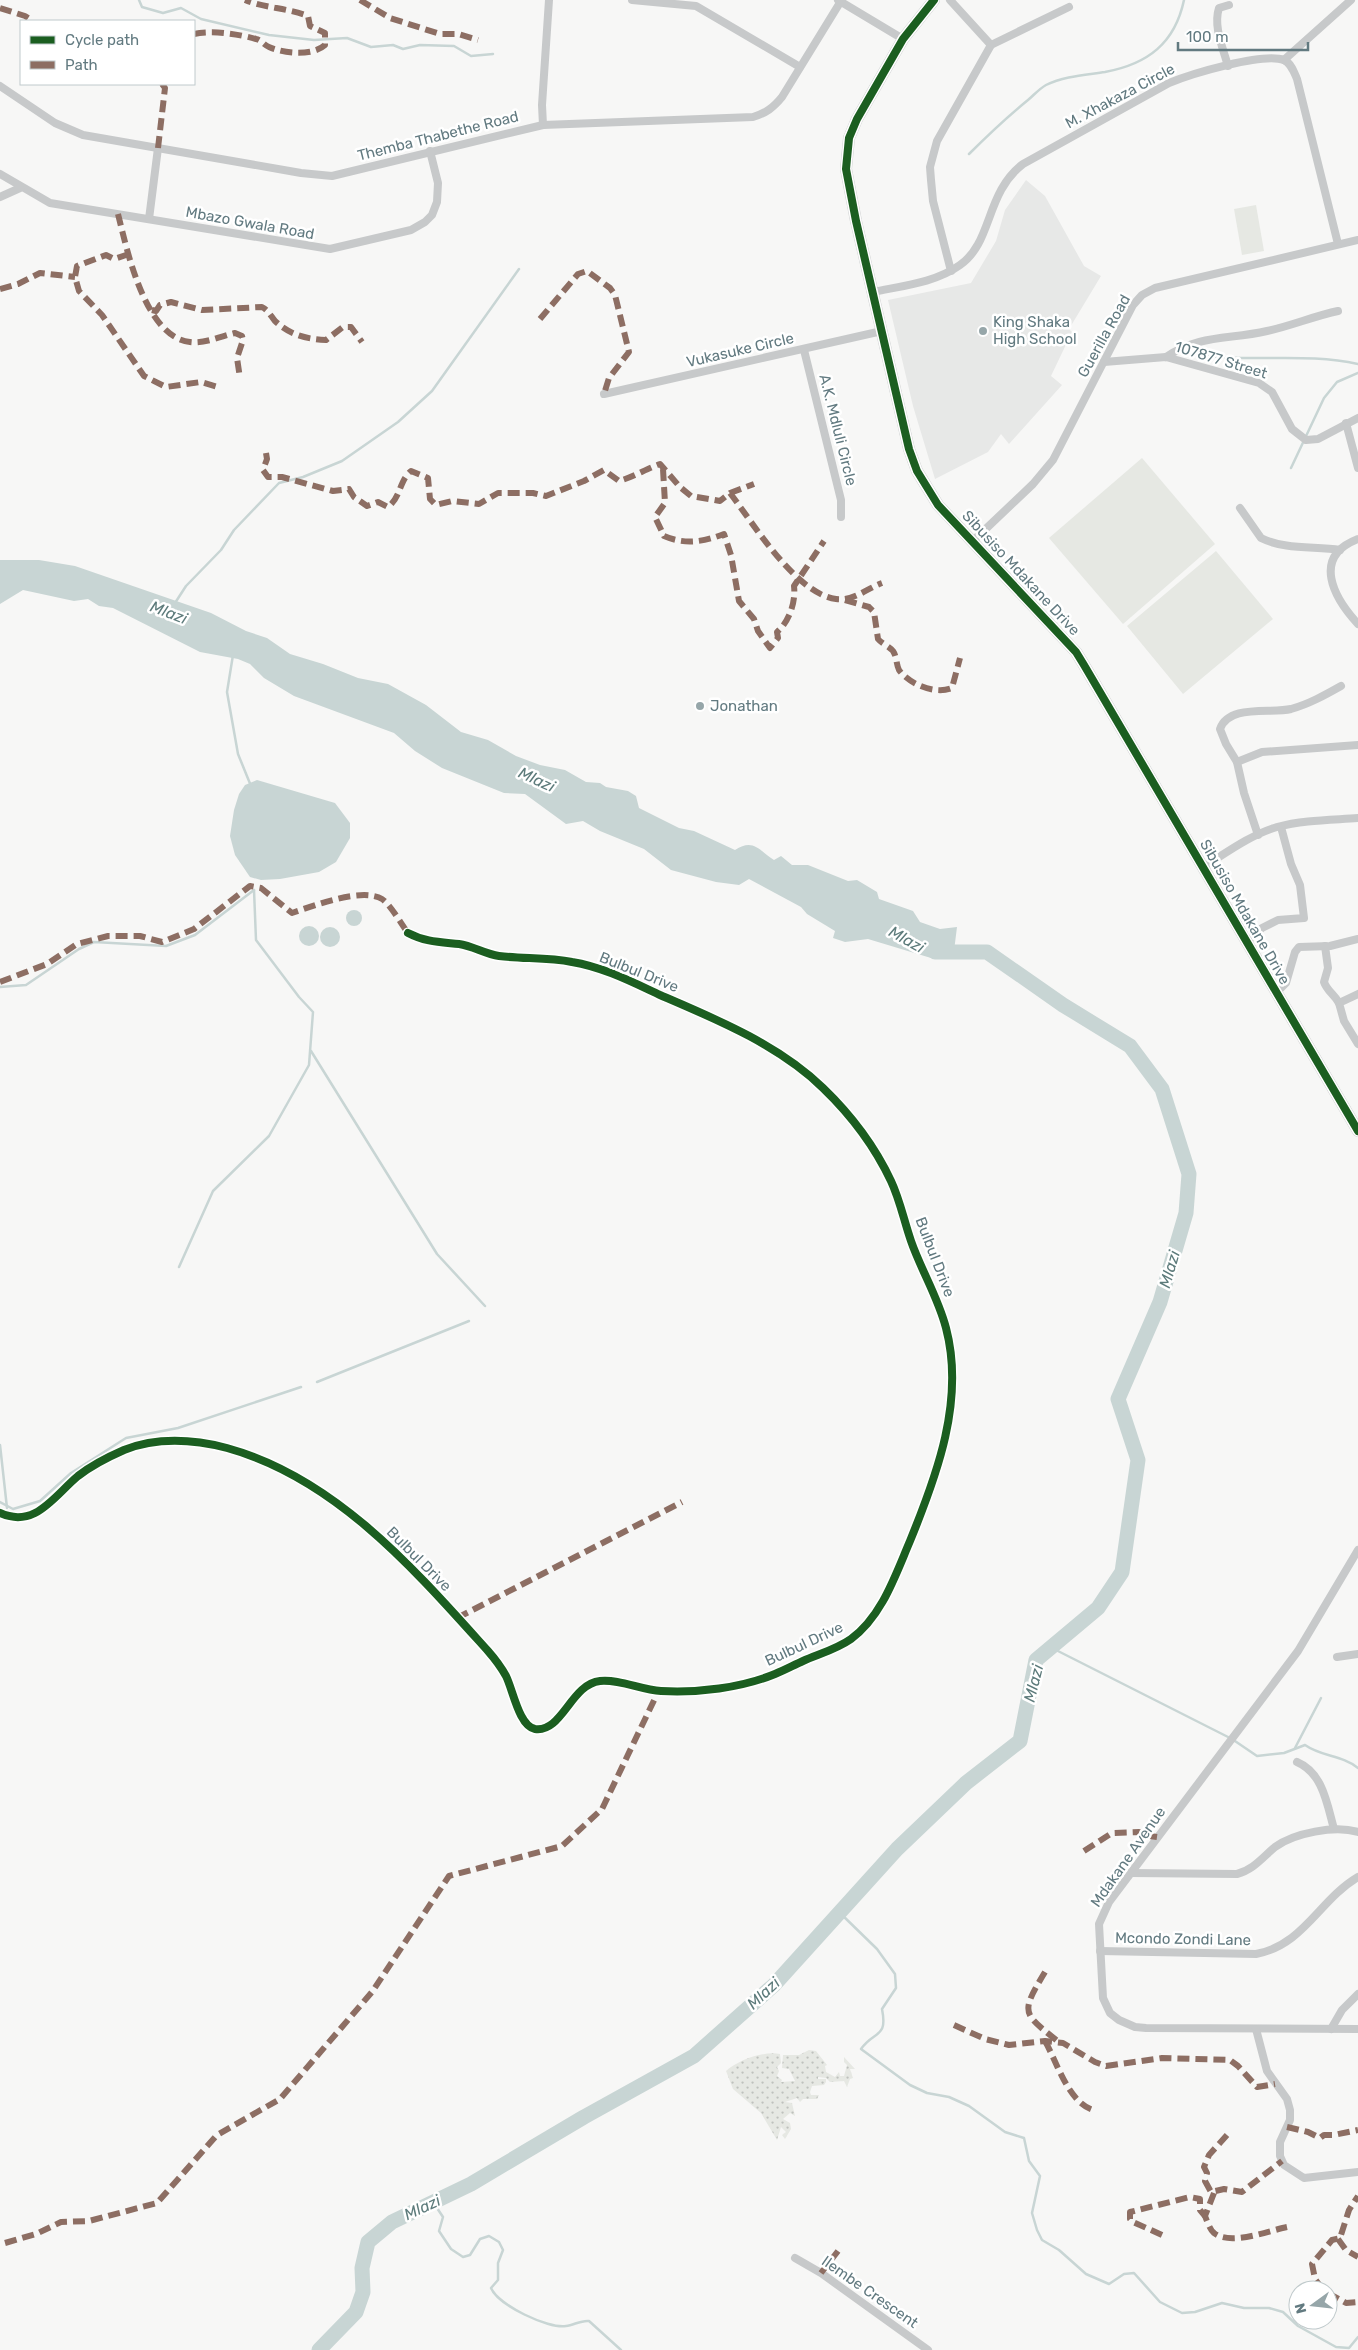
<svg xmlns="http://www.w3.org/2000/svg" width="1358" height="2350" viewBox="0 0 1358 2350" font-family="Rubik,sans-serif">
	<defs>
		<pattern id="grass-dots" width="8" height="8" patternUnits="userSpaceOnUse" patternTransform="scale(1.25)"><rect width="8" height="8" fill="#e6e8e3"/><path d="M2 2h.1M6 6h.1" fill="none" stroke="#bec1bd" stroke-width="1.8" stroke-linecap="round"/></pattern>
	</defs>
	<rect width="100%" height="100%" fill="#f7f7f6"/>
	<polygon fill="#e7e8e7" points="1026,180 1045,196 1084,266 1101,276 1069,329 1072,332 1051,376 1062,385 1009,444 1001,434 988,452 935,479 913,406 888,300 971,283 996,241 1005,210"/>
	<path fill="url(#grass-dots)" d="M 809,2050 L 816,2051 L 827,2065 L 825,2066 L 826,2072 L 835,2077 L 839,2072 L 840,2076 L 844,2076 L 847,2065 L 844,2062 L 844,2057 L 855,2069 L 850,2069 L 853,2078 L 850,2079 L 847,2087 L 844,2081 L 830,2082 L 826,2078 L 818,2077 L 818,2079 L 826,2079 L 826,2082 L 824,2085 L 812,2086 L 810,2092 L 811,2095 L 819,2095 L 817,2099 L 803,2099 L 800,2102 L 797,2098 L 785,2102 L 792,2103 L 795,2116 L 790,2113 L 783,2119 L 790,2123 L 791,2129 L 785,2139 L 782,2135 L 786,2132 L 781,2127 L 777,2140 L 761,2113 L 733,2089 L 726,2071 C 740,2059 764,2051 780,2054 L 781,2063 L 777,2067 L 779,2071 L 777,2076 L 782,2080 L 781,2082 L 795,2081 L 789,2069 L 782,2068 L 783,2055 L 799,2055 Z"/>
	<g fill="#e6e8e3">
		<polygon points="1256,205 1264,251 1242,255 1234,209"/>
		<polygon points="1142,458 1215,544 1123,624 1049,538"/>
		<polygon points="1216,551 1273,619 1183,694 1127,626"/>
	</g>
	<g fill="#c8d5d4">
		<path d="M 0,560 L 39,560 L 75,566 L 211,613 L 246,631 L 267,638 L 290,654 L 323,664 L 358,678 L 388,684 L 426,705 L 461,732 L 488,740 L 516,756 L 540,765 L 565,770 L 586,782 L 600,783 L 606,787 L 628,791 L 636,796 L 639,808 L 679,828 L 694,831 L 735,850 C 753,838 759,850 774,860 L 781,856 L 792,865 L 808,865 L 848,881 L 857,880 L 877,892 L 879,899 L 913,911 L 920,922 L 940,929 L 957,927 L 953,959 L 931,958 L 868,939 L 845,942 L 833,938 L 835,931 L 807,914 L 801,907 L 749,879 L 739,885 L 716,882 L 671,870 L 644,849 L 600,831 L 583,821 L 566,824 L 525,794 L 504,793 L 442,768 L 415,751 L 394,733 L 294,696 L 264,678 L 250,664 L 238,659 L 200,652 L 113,608 L 99,606 L 88,599 L 74,601 L 23,590 L 0,604 Z"/>
		<polygon points="257,780 335,803 350,823 350,838 336,862 319,872 280,879 261,880 250,877 235,855 230,836 234,810 239,794 245,785"/>
		<circle cx="354" cy="918" r="8"/>
		<circle cx="309" cy="936" r="10"/>
		<circle cx="330" cy="937" r="10"/>
	</g>
	<g fill="none" stroke-linecap="round" stroke-linejoin="round">
		<g stroke="#c8d5d4" stroke-width="2.5">
			<polyline points="139,0 142,7 163,13 181,8 201,19 269,35 314,40 347,38 371,47 393,45 403,49 420,45 454,46 471,56 493,54"/>
			<path d="M 969,154 C 988,135 1007,117 1028,100 C 1034,95 1039,89 1046,85 C 1064,76 1085,75 1105,72 C 1148,64 1175,43 1184,0"/>
			<path d="M 1185,352 C 1242,365 1301,351 1358,364"/>
			<polyline points="1291,468 1324,398 1337,382 1358,373"/>
			<polyline points="175,603 186,586 221,550 234,530 279,483 303,477 342,461 398,422 432,391 519,269"/>
			<polyline points="233,655 227,692 238,754 251,786"/>
			<polyline points="0,987 26,985 79,949 94,942 166,946 195,935 254,890"/>
			<polyline points="311,1051 437,1254 485,1306"/>
			<polyline points="179,1267 213,1191 269,1136 309,1065 313,1012 299,997 256,940 254,890"/>
			<polyline points="317,1382 469,1321"/>
			<polyline points="0,1445 7,1508"/>
			<polyline points="0,1502 13,1509 40,1501 71,1473 126,1438 178,1428 301,1387"/>
			<path d="M 1052,1648 L 1232,1739 L 1257,1756 L 1284,1753 L 1305,1745 C 1322,1757 1342,1755 1358,1768"/>
			<polyline points="1295,1748 1321,1698"/>
			<path d="M 839,1912 L 877,1949 L 895,1974 L 896,1988 L 882,2009 C 888,2039 874,2030 861,2049 L 910,2085 L 927,2093 L 949,2097 L 969,2106 L 1005,2132 L 1024,2138 L 1029,2161 L 1040,2176 L 1032,2213 L 1037,2230 L 1042,2240 L 1059,2250 L 1086,2274 L 1109,2284 L 1124,2274 L 1134,2273 L 1160,2302 L 1182,2313 L 1195,2312 L 1222,2303 L 1244,2308 L 1269,2308 L 1283,2312 L 1298,2326 L 1336,2347 L 1349,2348 L 1358,2337"/>
			<path d="M 433,2202 L 443,2217 L 439,2231 L 451,2249 L 463,2257 L 470,2255 L 480,2239 L 489,2236 L 499,2242 L 503,2250 L 498,2263 L 498,2280 L 491,2288 C 498,2305 548,2329 566,2326 C 574,2325 581,2320 589,2321 L 621,2350"/>
		</g>
		<polyline stroke="#c8d5d4" stroke-width="15" points="319,2350 356,2312 363,2292 362,2268 368,2242 392,2222 471,2184 584,2117 694,2056 774,1985 897,1849 966,1783 1020,1741 1036,1660 1098,1608 1122,1572 1138,1460 1118,1399 1160,1302 1186,1213 1189,1174 1162,1089 1130,1046 1063,1005 987,952 935,952"/>
		<defs>
			<polyline id="secondary" points="934,0 903,39 857,119 849,138 846,169 856,221 909,449 917,471 938,505 1076,652 1084,665 1358,1131"/>
		</defs>
		<use href="#secondary" stroke="#d1d3d3" stroke-width="12"/>
		<g stroke="#c7c9ca" stroke-width="8">
			<polyline points="632,0 696,6 800,67"/>
			<polyline points="838,0 903,39"/>
			<polyline points="950,0 991,45"/>
			<polyline points="1284,60 1351,0"/>
			<path d="M 1228,66 C 1223,48 1213,26 1219,8 L 1229,5"/>
			<path d="M 0,86 L 55,123 L 83,135 L 301,173 L 332,176 L 543,125 L 753,117 C 766,113 773,108 782,97 L 841,1"/>
			<polyline points="543,125 542,105 549,0"/>
			<polyline points="0,174 50,203 330,249 411,230 425,222 432,215 437,202 438,183 430,151"/>
			<polyline points="0,197 20,188"/>
			<polyline points="149,219 158,148"/>
			<polyline points="951,271 933,201 931,180 930,167 937,141 991,45 1069,7"/>
			<path d="M 873,292 C 901,286 935,283 960,265 C 993,242 985,193 1023,164 L 1169,83 C 1191,74 1263,52 1284,60 C 1291,63 1294,72 1297,79 L 1338,244"/>
			<polyline points="804,350 841,500 841,517"/>
			<path d="M 1166,357 C 1201,334 1228,340 1267,331 C 1291,326 1314,316 1338,311"/>
			<polyline points="1104,362 1166,357 1259,383 1272,392 1292,429 1306,440 1318,439 1358,418"/>
			<polyline points="604,394 882,331"/>
			<polyline points="1346,423 1358,468"/>
			<path d="M 1240,508 L 1261,538 C 1285,550 1315,546 1340,550"/>
			<path d="M 1358,539 C 1311,557 1334,598 1358,624"/>
			<polyline points="973,541 1033,484 1053,460 1133,305 1142,295 1155,288 1358,240"/>
			<path d="M 1237,762 L 1226,744 L 1220,729 C 1229,704 1270,714 1291,709 C 1309,704 1325,695 1341,686"/>
			<polyline points="1258,835 1244,793 1237,762 1262,752 1358,745"/>
			<path d="M 1202,868 C 1226,853 1250,835 1277,827 C 1303,820 1331,820 1358,818"/>
			<polyline points="1246,942 1262,928 1278,920 1304,918 1300,885 1291,864 1281,827"/>
			<path d="M 1325,946 L 1328,968 L 1324,982 C 1327,991 1334,994 1339,1003"/>
			<polyline points="1276,993 1286,983 1295,952 1299,947 1330,946 1358,939"/>
			<polyline points="1358,994 1339,1003 1344,1021 1358,1044"/>
			<path d="M 0,1513 C 35,1529 54,1496 78,1476 C 92,1465 108,1457 124,1450 C 157,1437 192,1439 227,1448 C 336,1478 415,1570 488,1651 C 495,1659 501,1667 506,1676 C 513,1690 519,1726 535,1729 C 562,1733 571,1684 600,1681 C 620,1679 641,1690 661,1691 C 698,1693 741,1688 775,1674 C 785,1670 794,1665 803,1661 C 819,1654 837,1649 851,1639 C 882,1616 895,1576 910,1541 C 937,1475 965,1400 946,1328 C 938,1297 921,1270 911,1241 C 904,1221 900,1200 891,1181 C 875,1147 850,1114 823,1088 C 779,1045 716,1019 660,995 C 632,982 603,967 572,962 C 548,957 523,959 499,956 C 485,954 473,946 459,944 C 440,942 425,942 408,933"/>
			<polyline points="1358,1550 1298,1651 1109,1902 1099,1924 1103,1998 1110,2013 1119,2020 1135,2027 1146,2028 1358,2029"/>
			<polyline points="1337,1657 1358,1654"/>
			<path d="M 1297,1762 C 1323,1773 1327,1804 1334,1829"/>
			<path d="M 1131,1873 L 1237,1874 C 1253,1870 1262,1858 1275,1847 C 1294,1833 1335,1825 1358,1832"/>
			<path d="M 1100,1951 L 1256,1954 C 1304,1945 1319,1900 1358,1877"/>
			<polyline points="1256,2029 1267,2071 1287,2099 1290,2110 1290,2120 1280,2142 1280,2156 1284,2165 1304,2178 1358,2172"/>
			<polyline points="1331,2029 1342,2010 1358,1994"/>
			<polyline points="795,2258 821,2273 928,2350"/>
		</g>
		<use href="#secondary" stroke="#dddede" stroke-width="11"/>
		<g stroke="#8d6e63" stroke-width="6" stroke-dasharray="12 6" stroke-linecap="butt">
			<polyline points="360,0 390,18 440,34 458,34 478,40"/>
			<polyline points="0,8 25,16 33,21"/>
			<path d="M 194,34 C 212,30 238,34 256,39 C 261,40 264,45 269,47 C 285,54 313,56 325,45 L 325,33 L 310,26 L 308,16 C 287,8 265,8 245,0"/>
			<polyline points="158,148 165,88 162,84"/>
			<path d="M 118,214 C 127,250 145,337 190,342 C 204,344 222,336 235,333 L 242,336 L 243,340 L 237,358 L 240,378"/>
			<polyline points="129,254 114,259 106,255 77,266 75,277 79,291 102,315 144,376 166,387 201,382 218,387"/>
			<polyline points="0,289 18,284 40,273 75,277"/>
			<path d="M 152,310 L 156,311 L 160,305 L 171,302 L 202,310 L 262,307 C 269,311 270,315 275,321 C 290,335 306,339 326,340 L 343,327 L 351,327 L 362,342"/>
			<polyline points="540,319 578,274 587,271 610,288 615,295 629,352 609,378 604,394"/>
			<path d="M 266,453 L 267,459 L 263,470 L 268,477 L 282,477 L 333,491 L 349,489 L 354,497 L 367,506 L 378,502 L 388,507 C 401,497 399,481 411,471 L 428,478 L 430,499 L 436,505 L 452,501 L 479,504 L 498,493 L 533,493 L 546,496 L 584,481 L 604,470 L 619,481 C 633,477 646,469 660,464 L 680,487 L 691,496 L 720,501 L 730,493 L 754,484"/>
			<path d="M 663,469 L 665,503 L 655,517 L 664,536 C 685,545 703,542 724,534 L 731,555 L 739,601 L 754,619 L 758,631 L 770,648 L 778,638 L 777,632 C 789,622 796,602 794,586 L 824,541"/>
			<path d="M 730,493 C 753,523 796,594 836,599 C 854,601 866,589 882,583"/>
			<path d="M 845,600 L 869,607 L 874,612 L 878,639 C 882,644 889,646 893,651 C 897,657 896,664 899,670 C 909,684 935,695 952,688 L 960,658"/>
			<path d="M 0,982 L 47,964 L 77,944 L 108,936 L 140,936 L 162,942 L 194,929 L 250,886 L 261,888 L 292,913 C 313,906 362,887 382,899 C 390,904 402,925 408,933"/>
			<polyline points="457,1618 682,1502"/>
			<polyline points="1084,1851 1112,1833 1139,1832 1143,1835 1157,1837"/>
			<path d="M 1045,1972 C 1019,2015 1023,2013 1060,2043"/>
			<polyline points="954,2025 985,2039 1009,2045 1045,2041 1063,2043 1095,2062 1106,2066 1162,2058 1230,2060 1238,2066 1257,2087 1275,2084"/>
			<path d="M 1045,2041 C 1057,2062 1068,2102 1093,2110"/>
			<polyline points="1287,2127 1308,2132 1320,2138 1324,2135 1334,2135 1358,2130"/>
			<polyline points="1227,2135 1209,2155 1204,2167 1207,2173 1205,2181 1211,2192 1224,2189 1242,2192 1282,2161"/>
			<path d="M 1214,2193 L 1205,2216 C 1207,2221 1210,2230 1214,2233 C 1230,2246 1268,2231 1287,2227"/>
			<polyline points="1162,2235 1133,2222 1130,2219 1130,2212 1190,2197 1200,2199 1200,2210 1205,2216"/>
			<polyline points="1338,2239 1346,2250 1358,2257"/>
			<polyline points="5,2243 36,2234 61,2222 89,2221 157,2203 217,2135 280,2099 372,1992 449,1876 562,1846 602,1809 658,1692"/>
			<polyline points="821,2273 838,2251"/>
			<polyline points="1323,2290 1315,2279 1312,2264 1332,2240 1340,2238 1349,2210 1358,2196"/>
			<polyline points="1328,2293 1346,2303 1358,2302"/>
		</g>
		<defs>
			<g id="cycleway">
				<polyline points="934,0 903,39 857,119 849,138 846,169 856,221 909,449 917,471 938,505 1076,652 1084,665 1358,1131"/>
				<path d="M 0,1513 C 35,1529 54,1496 78,1476 C 92,1465 108,1457 124,1450 C 157,1437 192,1439 227,1448 C 336,1478 415,1570 488,1651 C 495,1659 501,1667 506,1676 C 513,1690 519,1726 535,1729 C 562,1733 571,1684 600,1681 C 620,1679 641,1690 661,1691 C 698,1693 741,1688 775,1674 C 785,1670 794,1665 803,1661 C 819,1654 837,1649 851,1639 C 882,1616 895,1576 910,1541 C 937,1475 965,1400 946,1328 C 938,1297 921,1270 911,1241 C 904,1221 900,1200 891,1181 C 875,1147 850,1114 823,1088 C 779,1045 716,1019 660,995 C 632,982 603,967 572,962 C 548,957 523,959 499,956 C 485,954 473,946 459,944 C 440,942 425,942 408,933"/>
			</g>
		</defs>
		<use href="#cycleway" stroke="#fff" stroke-width="11"/>
		<use href="#cycleway" stroke="#1b5e20" stroke-width="8"/>
	</g>
	<g fill="#96a6a9" stroke="#fff" stroke-width="2">
		<circle cx="983" cy="331" r="5"/>
		<circle cx="700" cy="706" r="5"/>
	</g>
	<g text-anchor="middle" stroke-width="5" stroke-linejoin="round" paint-order="stroke">
		<g font-size="15" fill="#627a80" stroke="#fff">
			<text transform="translate(1120 96) rotate(-28)" y="5">M. Xhakaza Circle</text>
			<text transform="translate(438 136) rotate(-14)" y="5">Themba Thabethe Road</text>
			<text transform="translate(250 223) rotate(10)" y="5">Mbazo Gwala Road</text>
			<text transform="translate(1104 336) rotate(-61)" y="5">Guerilla Road</text>
			<text transform="translate(740 350) rotate(-13)" y="5">Vukasuke Circle</text>
			<text transform="translate(1221 360) rotate(17)" y="5">107877 Street</text>
			<text transform="translate(838 430) rotate(76)" y="5">A.K. Mdluli Circle</text>
			<text transform="translate(1021 573) rotate(47)" y="5">Sibusiso Mdakane Drive</text>
			<text transform="translate(1245 912) rotate(60)" y="5">Sibusiso Mdakane Drive</text>
			<text transform="translate(639 972) rotate(22)" y="5">Bulbul Drive</text>
			<text transform="translate(935 1257) rotate(69)" y="5">Bulbul Drive</text>
			<text transform="translate(419 1559) rotate(45)" y="5">Bulbul Drive</text>
			<text transform="translate(804 1644) rotate(-25)" y="5">Bulbul Drive</text>
			<text transform="translate(1128 1857) rotate(-55)" y="5">Mdakane Avenue</text>
			<text transform="translate(1183 1939) rotate(1)" y="5">Mcondo Zondi Lane</text>
			<text transform="translate(870 2292) rotate(35)" y="5">Ilembe Crescent</text>
		</g>
		<g font-size="15" fill="#627a80" stroke="#fff" text-anchor="start">
			<text x="993" y="327">King Shaka<tspan x="993" dy="17">High School</tspan></text>
			<text x="710" y="711">Jonathan</text>
		</g>
		<g font-size="16" font-style="italic" fill="#5d7b7b" stroke="#fff">
			<text transform="translate(169 612) rotate(21)" y="6">Mlazi</text>
			<text transform="translate(537 779) rotate(25)" y="6">Mlazi</text>
			<text transform="translate(907 939) rotate(29)" y="6">Mlazi</text>
			<text transform="translate(1169 1269) rotate(-74)" y="6">Mlazi</text>
			<text transform="translate(1033 1683) rotate(-76)" y="6">Mlazi</text>
			<text transform="translate(763 1993) rotate(-43)" y="6">Mlazi</text>
			<text transform="translate(422 2207) rotate(-25)" y="6">Mlazi</text>
		</g>
	</g>
	<rect x="20" y="20" width="175" height="65" fill="#ffffff" stroke="#c0cacc"/>
	<rect x="30" y="36" width="25" height="8" fill="#1b5e20" stroke="#c0cacc"/>
	<text x="65" y="45" font-size="15" fill="#627a80">Cycle path</text>
	<rect x="30" y="61" width="25" height="8" fill="#8d6e63" stroke="#c0cacc"/>
	<text x="65" y="70" font-size="15" fill="#627a80">Path</text>
	<g transform="translate(1313 2305) rotate(255)"><circle r="24" fill="#ffffff" stroke="#c0cacc"/>
	<path d="M0-4L9 19L0 12L-9 19Z" fill="#96a6a9"/>
	<text y="-8" font-size="14" font-weight="bold" text-anchor="middle" fill="#627a80">N</text>
	</g>
	<path d="M1178 42v8h130v-8" fill="none" stroke="#627a80" stroke-width="2.5"/>
	<text x="1186" y="42" font-size="15" fill="#627a80" stroke="#ffffff" stroke-width="4" paint-order="stroke">100 m</text>
</svg>
